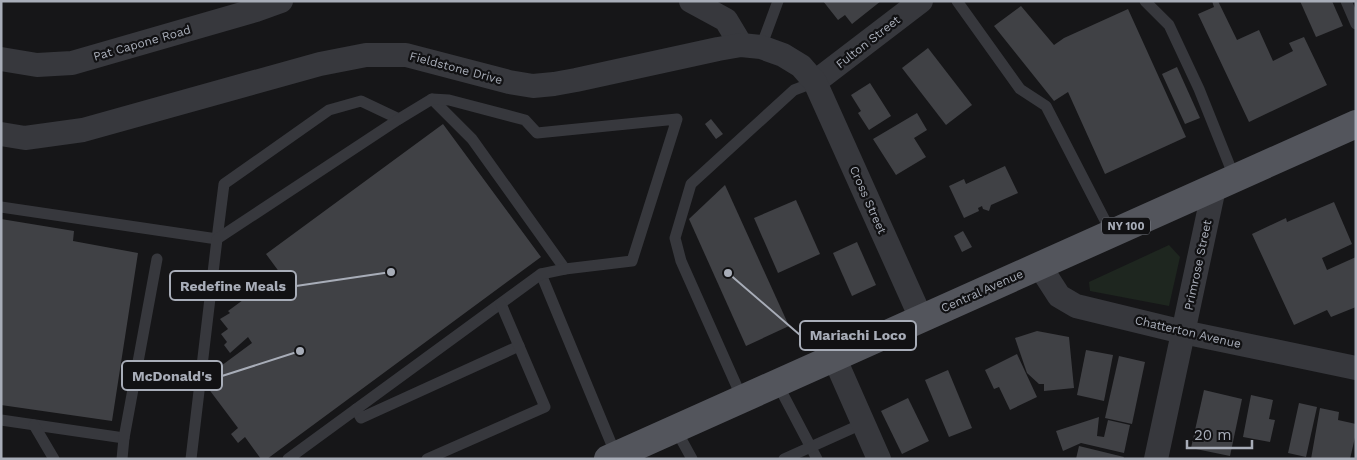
<svg xmlns="http://www.w3.org/2000/svg" width="1357" height="460" viewBox="0 0 1357 460" font-family="'Work Sans',sans-serif">
	<rect width="100%" height="100%" fill="#161618"/>
	<polygon fill="#1e261f" points="1169,245 1180,257 1169,306 1090,291 1089,282"/>
	<g fill="#404145">
		<polygon points="823,1 881,1 852,24 845,15 838,20"/>
		<polygon points="1212,1 1218,1 1237,40 1259,30 1273,61 1293,51 1289,43 1304,37 1327,85 1249,122 1198,14 1214,7"/>
		<polygon points="1300,1 1332,1 1343,26 1316,37"/>
		<polygon points="1021,6 1054,45 1064,38 1128,9 1186,137 1105,174 1068,92 1054,101 994,26"/>
		<polygon points="928,48 972,105 946,125 902,68"/>
		<polygon points="1177,67 1200,118 1185,124 1162,74"/>
		<polygon points="870,83 891,116 869,130 858,113 861,111 851,95"/>
		<polygon points="917,113 927,130 914,138 926,157 896,175 873,139"/>
		<polygon points="711,119 723,134 716,139 705,124"/>
		<polygon points="443,124 541,257 267,459 261,459 245,437 238,443 231,434 238,428 202,380 252,343 248,337 230,353 224,345 227,342 221,334 228,329 220,319 230,313 228,311 280,273 266,254"/>
		<polygon points="1005,166 1018,193 991,205 989,211 983,209 982,206 978,208 979,211 964,218 949,186 964,179 966,184"/>
		<polygon points="725,185 789,326 746,346 689,219"/>
		<polygon points="796,200 820,254 778,273 754,218"/>
		<polygon points="1334,202 1352,244 1322,258 1327,270 1356,257 1356,307 1331,317 1327,310 1294,325 1252,234 1286,218 1287,222"/>
		<polygon points="1,219 74,231 73,241 138,253 112,421 1,405"/>
		<polygon points="963,231 972,247 962,252 954,236"/>
		<polygon points="857,242 876,285 852,296 833,253"/>
		<polygon points="1037,331 1069,337 1074,388 1044,391 1044,384 1039,384 1027,373 1015,338"/>
		<polygon points="1086,350 1113,355 1104,401 1077,395"/>
		<polygon points="1017,354 1037,397 1010,410 999,387 994,389 985,370"/>
		<polygon points="1119,356 1145,362 1132,424 1105,418"/>
		<polygon points="948,370 972,428 949,437 925,380"/>
		<polygon points="1204,390 1242,399 1230,456 1191,448"/>
		<polygon points="1251,395 1273,400 1269,419 1275,420 1270,442 1243,437"/>
		<polygon points="908,398 929,441 902,454 881,411"/>
		<polygon points="1299,403 1317,407 1306,457 1288,453"/>
		<polygon points="1320,408 1339,412 1338,420 1356,424 1356,433 1350,459 1311,459"/>
		<polygon points="1099,417 1097,436 1104,437 1108,420 1130,425 1124,453 1081,443 1063,451 1056,431"/>
		<polygon points="1079,446 1124,457 1123,459 1076,459"/>
	</g>
	<g fill="none" stroke-linecap="round" stroke-linejoin="round">
		<g stroke="#37383d" stroke-width="11">
			<polyline points="957,1 1020,89 1046,106 1111,232"/>
			<polyline points="1145,1 1169,25 1199,89 1235,179"/>
			<polyline points="1346,1 1356,24"/>
			<polyline points="761,47 778,1"/>
			<polyline points="432,99 472,139 565,269"/>
			<polyline points="1,207 217,239 224,184 329,110 361,101 399,119"/>
			<polyline points="541,274 616,455"/>
			<polyline points="777,383 817,459"/>
			<polyline points="742,398 681,261 675,238 691,184 794,90 815,82"/>
			<polyline points="356,409 361,418 519,346"/>
			<polyline points="1,420 124,438"/>
			<polyline points="34,425 54,459"/>
			<polyline points="675,428 692,459"/>
			<polyline points="122,459 124,438 157,259"/>
			<polyline points="191,459 217,239 399,119 432,99 449,100 525,120 537,133 677,119 632,261 565,269 541,274 288,459"/>
			<polyline points="427,459 545,407 501,304"/>
			<polyline points="784,459 864,423"/>
		</g>
		<g stroke="#37383d" stroke-width="24">
			<polyline points="691,1 726,20 741,45"/>
			<polyline points="1,59 37,65 72,63 256,10 281,1"/>
			<polyline points="815,82 921,1"/>
			<polyline points="1,134 25,138 83,130 320,64 366,55 406,55 509,82 533,86 554,84 576,80 718,49 741,45 761,47 783,55 801,66 815,82 921,318"/>
			<polyline points="1039,265 1059,296 1076,306 1183,332 1356,368"/>
			<polyline points="834,357 879,459"/>
			<polyline points="1156,459 1214,188"/>
		</g>
		<polyline stroke="#53555c" stroke-width="28" points="608,459 1356,124"/>
	</g>
	<g text-anchor="middle" stroke-width="4.5" stroke-linejoin="round" paint-order="stroke">
		<rect fill="#111113" stroke="#7b7e86" stroke-width="1" x="1102" y="217.5" width="48" height="17" rx="4"/>
		<g font-size="11" font-weight="bold" fill="#a8adb8">
			<text x="1126" y="230">NY 100</text>
		</g>
		<g font-size="12" fill="#a8adb8" stroke="#111113">
			<text transform="translate(868 42) rotate(-38)" y="4">Fulton Street</text>
			<text transform="translate(142 43) rotate(-16)" y="4">Pat Capone Road</text>
			<text transform="translate(456 68) rotate(15)" y="4">Fieldstone Drive</text>
			<text transform="translate(868 200) rotate(66)" y="4">Cross Street</text>
			<text transform="translate(1198 265) rotate(-78)" y="4">Primrose Street</text>
			<text transform="translate(982 291) rotate(-24)" y="4">Central Avenue</text>
			<text transform="translate(1188 332) rotate(13)" y="4">Chatterton Avenue</text>
		</g>
	</g>
	<path fill="none" stroke="#a8adb8" stroke-width="2" d="M391 272L296 286M728 273L800 335M300 351L222 376"/>
	<g fill="#a8adb8" stroke="#111113" stroke-width="2">
		<circle cx="391" cy="272" r="5"/>
		<circle cx="728" cy="273" r="5"/>
		<circle cx="300" cy="351" r="5"/>
	</g>
	<g fill="#111113" stroke="#a8adb8" stroke-width="2">
		<rect x="170" y="271" width="126" height="29" rx="5"/>
		<rect x="800" y="321" width="116" height="29" rx="5"/>
		<rect x="122" y="361" width="100" height="29" rx="5"/>
	</g>
	<g font-size="14" text-anchor="middle" font-weight="bold" fill="#a8adb8">
		<text x="233" y="291">Redefine Meals</text>
		<text x="858" y="340">Mariachi Loco</text>
		<text x="172" y="381">McDonald's</text>
	</g>
	<rect width="1357" height="460" fill="none" stroke="#a8adb8" stroke-width="5"/>
	<path d="M1187 440v8h65v-8" fill="none" stroke="#a8adb8" stroke-width="2.5"/>
	<text x="1194" y="440" font-size="15" fill="#a8adb8" stroke="#111113" stroke-width="4" paint-order="stroke">20 m</text>
</svg>
